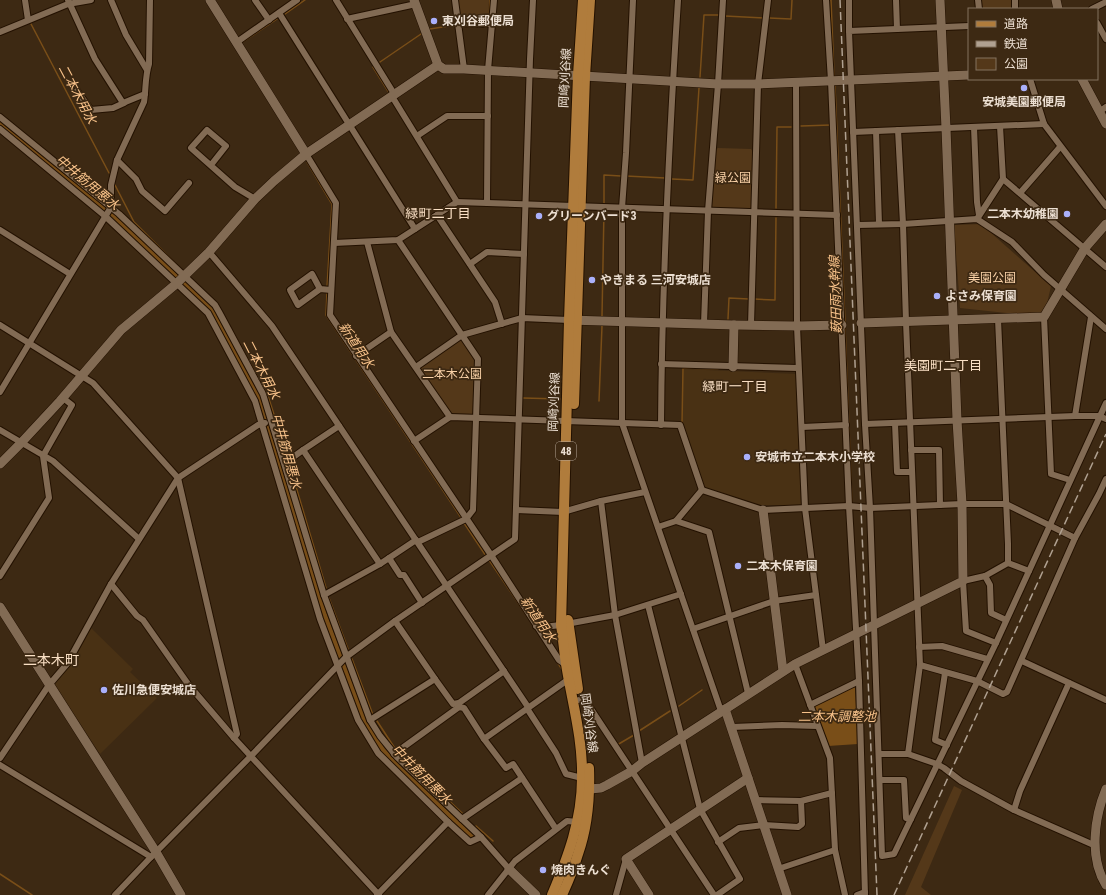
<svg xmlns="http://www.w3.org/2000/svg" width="1106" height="895" viewBox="0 0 1106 895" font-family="'Roboto Condensed','Noto Sans JP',sans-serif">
	<rect width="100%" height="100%" fill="#3d2913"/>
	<g fill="#493114">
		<polygon points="683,369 797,374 801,505 757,505 705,489 683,424"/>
		<polygon points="91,628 133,669 130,672 157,698 100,754 53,682 74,660"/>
	</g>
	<g fill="#543819">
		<polygon points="457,0 489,0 488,22 461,20"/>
		<polygon points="980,0 1013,0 1013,9 981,9"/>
		<polygon points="718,148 751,149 753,152 752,207 749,209 713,208 711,205 715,150"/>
		<polygon points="981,224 1051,286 1044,317 960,308 954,225"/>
		<polygon points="460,340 463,341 476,359 474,413 472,415 453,415 450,413 421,370 421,367"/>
		<polygon points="954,786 962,790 921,887 931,895 905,895"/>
	</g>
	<polygon fill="#794e18" points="853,686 855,688 858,744 828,746 814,708 815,706"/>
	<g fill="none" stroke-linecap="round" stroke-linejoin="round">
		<g stroke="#794e18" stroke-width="1.5">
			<polyline points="831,0 834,76"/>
			<polyline points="285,14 305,0"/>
			<polyline points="725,16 764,18"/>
			<polyline points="769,18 791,19 792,0"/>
			<polyline points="489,19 490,0"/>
			<polyline points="30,22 109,173"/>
			<polyline points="430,29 455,25"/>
			<polyline points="241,43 277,19"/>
			<polyline points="380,62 421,34"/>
			<polyline points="373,67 388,91"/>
			<polyline points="700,77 704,15 719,15"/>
			<polyline points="835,86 845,323"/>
			<polyline points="801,126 831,125"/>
			<polyline points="307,162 332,204 327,288"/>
			<polyline points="626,176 665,178"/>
			<polyline points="672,179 693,180 699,88"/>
			<polyline points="115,185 134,222 176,264"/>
			<polyline points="604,204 604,175 621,176"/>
			<polyline points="776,208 777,127 791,127"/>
			<polyline points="327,292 326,315 462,519"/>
			<polyline points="754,299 775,300 776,218"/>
			<polyline points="223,314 268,396 288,458"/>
			<polyline points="602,316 604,210"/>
			<polyline points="728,319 729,298 749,299"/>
			<polyline points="845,327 852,503"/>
			<polyline points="523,398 561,399"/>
			<polyline points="599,401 602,326"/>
			<polyline points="682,424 683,368 718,369"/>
			<polyline points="289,463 326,588"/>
			<polyline points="464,523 486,556"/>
			<polyline points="489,560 534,626"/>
			<polyline points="329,598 348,649"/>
			<polyline points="352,659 373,715"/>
			<polyline points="558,663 561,668"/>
			<polyline points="679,706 702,690"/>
			<polyline points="377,721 396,750"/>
			<polyline points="639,731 670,711"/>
			<polyline points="617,745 634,735"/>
			<polyline points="399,754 462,813"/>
			<polyline points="476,826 493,841"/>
			<polyline points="0,874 32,895"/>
		</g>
		<polyline stroke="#794e18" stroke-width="6" points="0,124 111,214 213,313 260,399 324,615 363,719 382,750 397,767 472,838"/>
		<defs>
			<g id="street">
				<polyline points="25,0 28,20"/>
				<polyline points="68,0 95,59 123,103 145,94"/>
				<polyline points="111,0 126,35 147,70"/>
				<polyline points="255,0 269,20"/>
				<polyline points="336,0 393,92 393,98 457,202"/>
				<polyline points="455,0 464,69"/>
				<polyline points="633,0 626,153 622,208 622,423 721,711"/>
				<polyline points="826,0 831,81 849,506 859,681 865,895"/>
				<polyline points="896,0 897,29"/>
				<polyline points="978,0 979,9"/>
				<polyline points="1015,0 1015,9"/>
				<polyline points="1092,9 1106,2"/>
				<polyline points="279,13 415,229"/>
				<polyline points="347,19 416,4"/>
				<polyline points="458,23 492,24"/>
				<polyline points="1097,23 1106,39"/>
				<polyline points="969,26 849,31 865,424 870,508 882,856 894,854 996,643 1106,403"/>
				<polyline points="849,31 849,0"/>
				<polyline points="0,32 68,4 91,0"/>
				<polyline points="237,42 297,0"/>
				<polyline points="1030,79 1044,124 1106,206"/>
				<polyline points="796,83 797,326 805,508 823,650"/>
				<polyline points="77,91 91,110 113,108 124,103"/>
				<polyline points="1099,112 1106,107"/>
				<polyline points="0,117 119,214 215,305 219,312 263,394 324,595 370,720 380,736 397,757 481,837 509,869"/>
				<polyline points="974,127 977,202 979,215"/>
				<polyline points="0,129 105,216 208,313 255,401 320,619 358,720 378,753 448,822 377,895"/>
				<polyline points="898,130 903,224 906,322 920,665 908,754"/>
				<polyline points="876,131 879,224"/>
				<polyline points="853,132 1044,124"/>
				<polyline points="417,136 447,116 488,116"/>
				<polyline points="306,154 336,203 330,315 491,555 559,660 566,665"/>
				<polyline points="117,160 136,179 142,191 165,211 189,183"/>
				<polyline points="211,165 226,146 207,130 191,148 235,187 255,199"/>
				<polyline points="1003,179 1106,267"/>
				<polyline points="1020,193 1060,147"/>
				<polyline points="487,203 488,70 494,0"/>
				<polyline points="437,215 495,302 502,324"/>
				<polyline points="977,219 1003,179 1000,126"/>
				<polyline points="857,225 903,224 977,219 1012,242 1044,275 1106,329"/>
				<polyline points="0,230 70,274"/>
				<polyline points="398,240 478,359 473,510 466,519 418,542"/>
				<polyline points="367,242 391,332 450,417"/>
				<polyline points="334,243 398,240 457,202 837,215"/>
				<polyline points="209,252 272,326 528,707 528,710 556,753 566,774 582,778"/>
				<polyline points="470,264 487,252 524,254"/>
				<polyline points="320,289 298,305 290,290 312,274 320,289 331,290"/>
				<polyline points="1044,317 1051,474 1070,480"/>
				<polyline points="998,319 1008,544 1008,563"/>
				<polyline points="704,324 708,211 718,84 723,0"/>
				<polyline points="0,325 93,383 178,478 237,734 234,738"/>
				<polyline points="751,325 758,84 768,0"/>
				<polyline points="356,356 391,332"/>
				<polyline points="661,364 798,368"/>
				<polyline points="416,367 462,335 522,318 569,320"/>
				<path d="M 0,392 L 111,207 L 111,185 L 117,160 L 144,102 C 146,89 145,76 149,64 L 150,0"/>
				<polyline points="1075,416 1091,317"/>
				<polyline points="895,423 897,472 912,472"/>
				<polyline points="865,424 1075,416 1099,416 1106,419"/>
				<path d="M 661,425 C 662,283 669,141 678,0"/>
				<polyline points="339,426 303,450 380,564"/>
				<polyline points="802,427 846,425"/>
				<polyline points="0,430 53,461 139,539"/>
				<polyline points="414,441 450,417 680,425 702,490"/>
				<polyline points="911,450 939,450 940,505"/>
				<polyline points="285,463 303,450"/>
				<polyline points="702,490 763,510 849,506 870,508 962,504 1006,504 1075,538"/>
				<polyline points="601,501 615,615 642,763"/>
				<polyline points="516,510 563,512 601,501 645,492"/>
				<polyline points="676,521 709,532 748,693"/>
				<polyline points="658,527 676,521 702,490"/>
				<polyline points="389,558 400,575 404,575 422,603"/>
				<polyline points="1008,563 1029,571"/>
				<polyline points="0,576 49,498 43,456 72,405 63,398"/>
				<polyline points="985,576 990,585 991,613 1006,620"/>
				<polyline points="111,584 137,616 143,620 188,684 234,738 379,895"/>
				<polyline points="324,595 380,564 416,540"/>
				<polyline points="648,605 700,809 740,879 717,895"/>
				<polyline points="536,626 543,627 561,625 615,615 681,594"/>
				<polyline points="693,629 774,601 816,595"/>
				<polyline points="996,643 966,631 963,581 985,576 1008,563"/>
				<polyline points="919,647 942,646 987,659"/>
				<polyline points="1022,661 1106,700"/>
				<polyline points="795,664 830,758 835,850 845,895"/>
				<polyline points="920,665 977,681 1003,694 1007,692 1075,538 1099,494 1106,479"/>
				<polyline points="945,673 935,740 947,745"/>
				<polyline points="435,679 453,704 459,703 504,671"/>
				<polyline points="579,700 585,700 714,895"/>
				<polyline points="459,703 459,707 464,708 484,739 506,768 513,764 556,829"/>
				<polyline points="810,705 859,681"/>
				<polyline points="370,720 435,679 395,621"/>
				<polyline points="732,727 782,725 817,726"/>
				<polyline points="484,739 569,679"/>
				<polyline points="394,754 459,707"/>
				<polyline points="879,754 908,754 937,764 944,768 961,781 1014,810 1096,846"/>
				<polyline points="0,758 49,685 67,664 111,584 178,478 258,425 265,423"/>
				<polyline points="0,765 151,857"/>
				<polyline points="880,780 904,780 906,818 911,819"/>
				<polyline points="755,800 801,801 832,793"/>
				<polyline points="1014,810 1020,791 1069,683"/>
				<polyline points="462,819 522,778"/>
				<polyline points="448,822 470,842 481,837"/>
				<polyline points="718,842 739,828 764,825 798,827 802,824 801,801"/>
				<polyline points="778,869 835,850"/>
				<polyline points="115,895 151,857 251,756 346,657 395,621 515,539 530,59 533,0"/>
				<polyline points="488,895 515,861 567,821 578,822"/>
				<polyline points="616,895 626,859"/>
				<polyline points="857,895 865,892"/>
			</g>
			<g id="secondary">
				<polyline points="210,0 306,154"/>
				<polyline points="414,0 438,65 444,69 464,69 718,84 758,84 969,75"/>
				<polyline points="1056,0 1058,9"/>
				<polyline points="1082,79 1106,124"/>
				<polyline points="569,320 734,325 797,326 842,325"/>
				<polyline points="861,323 1044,317 1085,248 1106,224"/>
				<polyline points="733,367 734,325"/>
				<polyline points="0,464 21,443 60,401 121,330 176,284 209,252 255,199 274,181 306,154 438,65"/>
				<polyline points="763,510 783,671"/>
				<polyline points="0,607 156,852 181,895"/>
				<polyline points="725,709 787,895"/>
				<polyline points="590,789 601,788 607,785 632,771 642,763 795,664 963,581 962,504 957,420 946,128 940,0"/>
				<path d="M 1106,789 C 1094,818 1089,858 1106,885"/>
				<polyline points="509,869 536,895"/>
				<polyline points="649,895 626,859 748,778"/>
			</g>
			<g id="primary">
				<polyline points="574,404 585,76 590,0"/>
				<polyline points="568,620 578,689"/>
				<path d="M 552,895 C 568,857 582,820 582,778 C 583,739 572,702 566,664 C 564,651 563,638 561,625 L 569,320 L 578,75 L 583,0"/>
				<path d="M 562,895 C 568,882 574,868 578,854 C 588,826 590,797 589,768"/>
			</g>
		</defs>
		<use href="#street" stroke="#231100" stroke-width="8"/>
		<use href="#secondary" stroke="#231100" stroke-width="10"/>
		<use href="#primary" stroke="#231100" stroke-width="12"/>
		<use href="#street" stroke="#826b54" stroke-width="6"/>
		<use href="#secondary" stroke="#826b54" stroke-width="9"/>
		<use href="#primary" stroke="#b07c3c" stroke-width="10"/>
		<g stroke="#b0a191" stroke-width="1.5" stroke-dasharray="8 4" stroke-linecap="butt">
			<polyline points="840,0 877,895"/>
			<polyline points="894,895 1106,434"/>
		</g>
	</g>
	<g fill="#aab0fb" stroke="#3d2913" stroke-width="1.5">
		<circle cx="434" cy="21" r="4"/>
		<circle cx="1024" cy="88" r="4"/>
		<circle cx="1067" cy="214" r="4"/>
		<circle cx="539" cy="216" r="4"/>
		<circle cx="592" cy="280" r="4"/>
		<circle cx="937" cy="296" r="4"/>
		<circle cx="747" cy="457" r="4"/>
		<circle cx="738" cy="566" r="4"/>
		<circle cx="104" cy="690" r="4"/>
		<circle cx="543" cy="870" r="4"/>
	</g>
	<g text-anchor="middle" stroke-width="3.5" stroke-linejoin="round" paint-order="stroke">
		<rect fill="#3d2913" stroke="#b8a899" stroke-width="1" x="556" y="442" width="20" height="18" rx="3"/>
		<g font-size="11" font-weight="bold" fill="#ecdfd2">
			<text x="566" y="455">48</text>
		</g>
		<g font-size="12" font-weight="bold" fill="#ecdfd2" stroke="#3d2913" text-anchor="start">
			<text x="442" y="25">東刈谷郵便局</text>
			<text x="1024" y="106" text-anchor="middle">安城美園郵便局</text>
			<text x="1059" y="218" text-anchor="end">二本木幼稚園</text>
			<text x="547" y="220">グリーンバード3</text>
			<text x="600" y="284">やきまる 三河安城店</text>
			<text x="945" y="300">よさみ保育園</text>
			<text x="755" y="461">安城市立二本木小学校</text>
			<text x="746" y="570">二本木保育園</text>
			<text x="112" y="694">佐川急便安城店</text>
			<text x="551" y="874">焼肉きんぐ</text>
		</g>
		<g font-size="12" fill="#ecdfd2" stroke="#3d2913">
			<text transform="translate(565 78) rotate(-87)" y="4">岡崎刈谷線</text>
			<text transform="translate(554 402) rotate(-88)" y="4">岡崎刈谷線</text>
			<text transform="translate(589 723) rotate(82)" y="4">岡崎刈谷線</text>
		</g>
		<g font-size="12" fill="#f9d1a7" stroke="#3d2913">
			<text x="733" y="182">緑公園</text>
			<text x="992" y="282">美園公園</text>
			<text x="452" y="378">二本木公園</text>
		</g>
		<g font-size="13" font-style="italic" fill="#f8c28a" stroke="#3d2913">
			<text transform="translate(78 94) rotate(62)" y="5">二本木用水</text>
			<text transform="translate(88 182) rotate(40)" y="5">中井筋用悪水</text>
			<text transform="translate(835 295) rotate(-92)" y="5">薮田雨水幹線</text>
			<text transform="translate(357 345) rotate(56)" y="5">新道用水</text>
			<text transform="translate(262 369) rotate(63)" y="5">二本木用水</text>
			<text transform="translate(287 451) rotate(74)" y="5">中井筋用悪水</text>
			<text transform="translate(539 619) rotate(56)" y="5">新道用水</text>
			<text x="837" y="721">二本木調整池</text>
			<text transform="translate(422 774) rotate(45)" y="5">中井筋用悪水</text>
		</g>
		<g font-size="13" fill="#f9dfc4" stroke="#3d2913">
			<text x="438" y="218">緑町二丁目</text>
			<text x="943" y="370">美園町二丁目</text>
			<text x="735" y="391">緑町一丁目</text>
		</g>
		<g font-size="14" fill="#f9dfc4" stroke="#3d2913">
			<text x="51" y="665">二本木町</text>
		</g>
	</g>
	<rect x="968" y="8" width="130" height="72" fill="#3d2913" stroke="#83725f"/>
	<rect x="976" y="21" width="20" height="6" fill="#b07c3c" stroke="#83725f"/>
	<text x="1004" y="28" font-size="12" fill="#ecdfd2">道路</text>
	<rect x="976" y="41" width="20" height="6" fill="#b0a191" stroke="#83725f"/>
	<text x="1004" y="48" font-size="12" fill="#ecdfd2">鉄道</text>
	<rect x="976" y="58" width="20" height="12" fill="#543819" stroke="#83725f"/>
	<text x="1004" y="68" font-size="12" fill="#ecdfd2">公園</text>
</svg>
